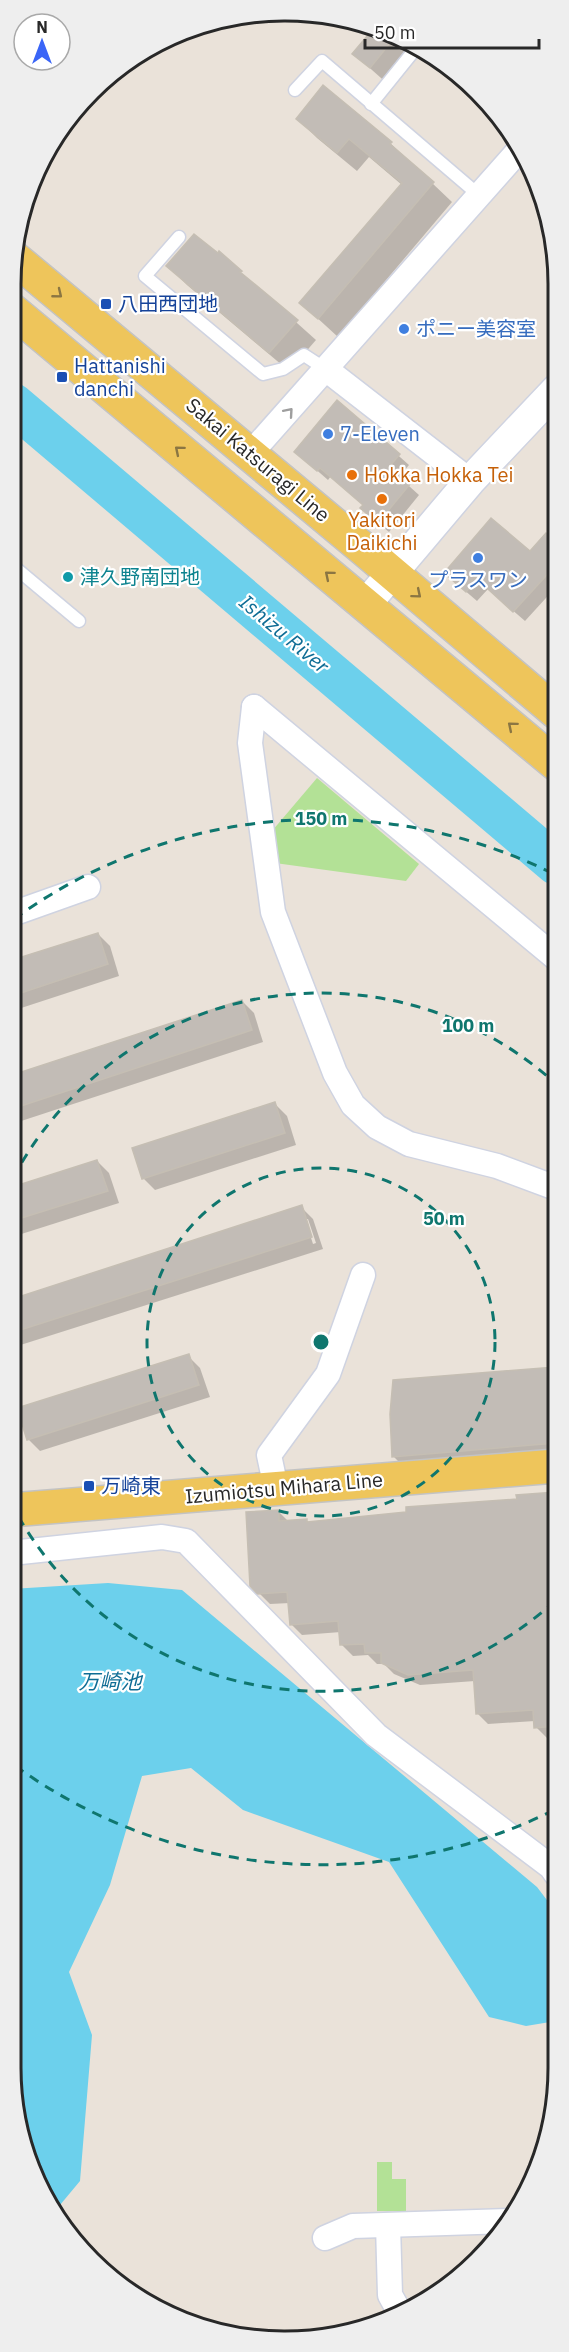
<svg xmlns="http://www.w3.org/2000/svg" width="569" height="2352" viewBox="0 0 569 2352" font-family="'IBM Plex Sans','Noto Sans JP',sans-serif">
	<rect width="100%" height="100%" fill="#eae2d9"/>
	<g fill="#b3e196">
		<polygon points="317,778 419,864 406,881 275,863 272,831"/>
		<polygon points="377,2162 392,2162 392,2179 406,2179 406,2211 377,2211"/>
	</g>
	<polygon fill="#6cd0ec" points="108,1583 182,1590 537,1887 556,1912 556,2021 526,2026 489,2017 389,1862 243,1810 191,1768 142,1776 110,1885 69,1972 92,2035 80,2181 55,2211 31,2172 11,2067 11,1589"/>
	<g fill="#0003" fill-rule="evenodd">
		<polygon points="375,29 406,39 420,49 390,86 354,54"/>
		<polygon points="298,119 390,143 452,202 338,337 301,303 402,185 369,157 357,171 317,138"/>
		<polygon points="219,253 316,340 289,371 187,285 168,266"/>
		<polygon points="338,402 409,465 399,477 419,495 389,532 372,518 364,505 331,476 328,480 296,452"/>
		<polygon points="547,535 556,544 556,587 525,621 488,589 477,601 456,583 530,553"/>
		<polygon points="98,934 110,946 119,976 12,1011 12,962"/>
		<polygon points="242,1001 254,1013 263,1042 12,1124 12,1076"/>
		<polygon points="275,1104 287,1116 296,1145 155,1190 143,1178"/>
		<polygon points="97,1161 109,1173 119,1203 12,1237 12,1188"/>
		<path d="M 301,1207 L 313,1219 L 323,1249 L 11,1348 L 12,1300 ZM 305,1219 L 308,1219 L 316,1243 L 313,1244 Z"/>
		<polygon points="188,1356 200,1368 210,1397 40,1451 28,1439"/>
		<polygon points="556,1368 556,1459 408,1471 393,1456 395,1381"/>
		<polygon points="556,1493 556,1738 547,1738 536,1727 535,1721 488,1724 477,1713 475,1681 420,1685 394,1674 384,1664 377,1664 368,1655 353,1656 342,1645 341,1632 302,1635 291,1624 290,1603 270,1604 252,1586 278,1511 288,1521 306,1520 309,1523 518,1501 518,1496"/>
	</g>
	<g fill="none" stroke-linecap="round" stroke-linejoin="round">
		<polyline stroke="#6cd0ec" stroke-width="42" points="13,404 556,864"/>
	</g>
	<g fill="#c2bcb6" stroke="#c5beb3" stroke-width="1.5">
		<polygon points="373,29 396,36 370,68 352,54"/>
		<polygon points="323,85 392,142 390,144 434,182 318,319 299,303 402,183 349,139 337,153 296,119"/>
		<polygon points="194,234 218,253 219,251 242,271 240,272 298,320 269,353 166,266"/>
		<polygon points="337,400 400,454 389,467 410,484 378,523 360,508 363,505 320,468 317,471 294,452"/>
		<polygon points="491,518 530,551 546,533 556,542 556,565 513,612 477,579 466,592 444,573"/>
		<polygon points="98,933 108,964 12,996 12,960"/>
		<polygon points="242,1000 252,1030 12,1109 12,1075"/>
		<polygon points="275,1102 285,1133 142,1179 132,1148"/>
		<polygon points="97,1160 108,1191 12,1221 12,1187"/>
		<polygon points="302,1205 312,1237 11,1333 12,1299"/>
		<polygon points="189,1354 199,1385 27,1440 17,1408"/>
		<polygon points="555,1367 556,1443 392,1457 390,1414 393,1380"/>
		<polygon points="556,1492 556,1726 534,1728 533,1710 476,1714 473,1670 408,1675 381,1663 381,1653 365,1653 364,1644 340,1645 338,1621 290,1625 287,1592 257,1594 250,1586 246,1512 279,1510 279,1521 307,1519 307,1522 406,1512 406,1507 517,1499 516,1495"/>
	</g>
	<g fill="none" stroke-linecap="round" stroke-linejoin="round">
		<defs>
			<g id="service">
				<polyline points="295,90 322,61 480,196"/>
				<polyline points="371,104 417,47"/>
				<polyline points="179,237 145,276 263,374 283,369 304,355 327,370"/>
				<polyline points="12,565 79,621"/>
			</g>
			<g id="minor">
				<polyline points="327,370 470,481"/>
				<polyline points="250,454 520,149"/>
				<polyline points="254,707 250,743 273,912 335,1073 353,1105 377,1127 409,1144 497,1166 556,1188"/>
				<polyline points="254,707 556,958"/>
				<polyline points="12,914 88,887"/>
				<polyline points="276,1488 269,1455 328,1374 363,1275"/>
				<polyline points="11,1553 162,1537 186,1541 376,1735 551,1867 556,1874"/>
				<polyline points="388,2225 390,2295 399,2311"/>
				<polyline points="325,2238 353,2226 508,2221"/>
			</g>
			<polyline id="tertiary" points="366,604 470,481 556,390"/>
			<g id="primary">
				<polyline points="13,257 366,551 556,712"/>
				<polyline points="13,311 556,764"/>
				<polyline points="11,1510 556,1466"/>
			</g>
		</defs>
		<use href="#service" stroke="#cfd3e1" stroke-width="15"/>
		<use href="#minor" stroke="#cfd3e1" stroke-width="27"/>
		<use href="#tertiary" stroke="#cfd3e1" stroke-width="33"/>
		<use href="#primary" stroke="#c3c3c3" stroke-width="36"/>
		<use href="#service" stroke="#fff" stroke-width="12"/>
		<use href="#minor" stroke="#fff" stroke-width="24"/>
		<use href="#tertiary" stroke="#fff" stroke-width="30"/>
		<use href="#primary" stroke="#eec55b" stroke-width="33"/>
	</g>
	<defs><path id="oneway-chevron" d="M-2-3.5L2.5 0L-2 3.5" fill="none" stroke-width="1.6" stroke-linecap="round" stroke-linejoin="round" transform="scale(1.5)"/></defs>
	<g stroke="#8b7642">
		<use href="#oneway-chevron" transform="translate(58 294) rotate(39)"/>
		<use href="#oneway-chevron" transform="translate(179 450) rotate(-140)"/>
		<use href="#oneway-chevron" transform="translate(329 575) rotate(-140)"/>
		<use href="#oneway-chevron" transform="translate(417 594) rotate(40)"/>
		<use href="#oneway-chevron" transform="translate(512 726) rotate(-140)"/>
	</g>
	<use stroke="#9e9e9e" href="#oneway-chevron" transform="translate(289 412) rotate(-49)"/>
	<g fill="none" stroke="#0f766e" stroke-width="3" stroke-dasharray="10 8">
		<circle cx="321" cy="1342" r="174"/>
		<path d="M555 1601A349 349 0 0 1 11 1503M13 1178A349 349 0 0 1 555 1083"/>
		<path d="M554 1810A523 523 0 0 1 14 1765M14 919A523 523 0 0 1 554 874"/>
	</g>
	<g fill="#1a4fb4" stroke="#fff" stroke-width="2">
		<rect x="100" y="298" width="12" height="12" rx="3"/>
		<rect x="56" y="371" width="12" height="12" rx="3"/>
		<rect x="83" y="1480" width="12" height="12" rx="3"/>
	</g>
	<g fill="#3f7fe0" stroke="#fff" stroke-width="2">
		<circle cx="404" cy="329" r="6"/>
		<circle cx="328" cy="434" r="6"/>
		<circle cx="478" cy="558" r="6"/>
	</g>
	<g fill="#e8710a" stroke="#fff" stroke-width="2">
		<circle cx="352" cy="475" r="6"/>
		<circle cx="382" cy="499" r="6"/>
	</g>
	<circle fill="#0f9aa8" stroke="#fff" stroke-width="2" cx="68" cy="577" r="6"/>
	<g text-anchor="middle" stroke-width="4.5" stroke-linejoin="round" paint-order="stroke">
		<g font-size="20" fill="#164399" stroke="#fff" text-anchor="start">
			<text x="118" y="311">八田西団地</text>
			<text x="74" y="373">Hattanishi<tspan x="74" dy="23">danchi</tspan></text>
			<text x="101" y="1493">万崎東</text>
		</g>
		<g font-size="20" fill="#366cbe" stroke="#fff" text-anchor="start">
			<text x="416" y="336">ポニー美容室</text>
			<text x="340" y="441">7-Eleven</text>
			<text x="478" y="587" text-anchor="middle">プラスワン</text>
		</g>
		<g font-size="20" fill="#282828" stroke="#fff">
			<text transform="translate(258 460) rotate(40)" y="7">Sakai Katsuragi Line</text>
			<text transform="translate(284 1488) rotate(-5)" y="7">Izumiotsu Mihara Line</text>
		</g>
		<g font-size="20" fill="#c56008" stroke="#fff" text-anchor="start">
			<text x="364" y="482">Hokka Hokka Tei</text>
			<text x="382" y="527" text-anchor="middle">Yakitori<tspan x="382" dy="23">Daikichi</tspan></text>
		</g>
		<g font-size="20" fill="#0d838f" stroke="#fff" text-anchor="start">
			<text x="80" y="584">津久野南団地</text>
		</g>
		<g font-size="21" font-style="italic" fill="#0f6d95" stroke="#fff">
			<text transform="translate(284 634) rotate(40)" y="7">Ishizu River</text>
			<text x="110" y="1689">万崎池</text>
		</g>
	</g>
	<path d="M0 0H569V2352H0ZM284 21H285A263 263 0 0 1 548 284V2068A263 263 0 0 1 285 2331H284A263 263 0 0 1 21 2068V284A263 263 0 0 1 284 21Z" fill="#eee" fill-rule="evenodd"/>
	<path fill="none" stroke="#282828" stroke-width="3" d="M284 21H285A263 263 0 0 1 548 284V2068A263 263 0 0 1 285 2331H284A263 263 0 0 1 21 2068V284A263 263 0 0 1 284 21Z"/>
	<circle cx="321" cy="1342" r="9" fill="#0f766e" stroke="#fff" stroke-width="3"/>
	<g font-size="18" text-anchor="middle" font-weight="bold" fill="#0f766e" stroke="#fff" stroke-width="4.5" stroke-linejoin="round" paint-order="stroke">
		<text x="321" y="825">150 m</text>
		<text x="468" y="1032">100 m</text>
		<text x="444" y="1225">50 m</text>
	</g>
	<g transform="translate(42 42)"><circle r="28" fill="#ffffff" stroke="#a9a9a9" stroke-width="1.5"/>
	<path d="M0-4.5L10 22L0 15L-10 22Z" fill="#3a65f7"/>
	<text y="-9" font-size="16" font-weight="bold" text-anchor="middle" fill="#282828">N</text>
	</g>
	<path d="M365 39v9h174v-9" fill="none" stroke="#282828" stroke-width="3"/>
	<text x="374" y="39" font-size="18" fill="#282828" stroke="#ffffff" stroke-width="4.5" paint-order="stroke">50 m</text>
</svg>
